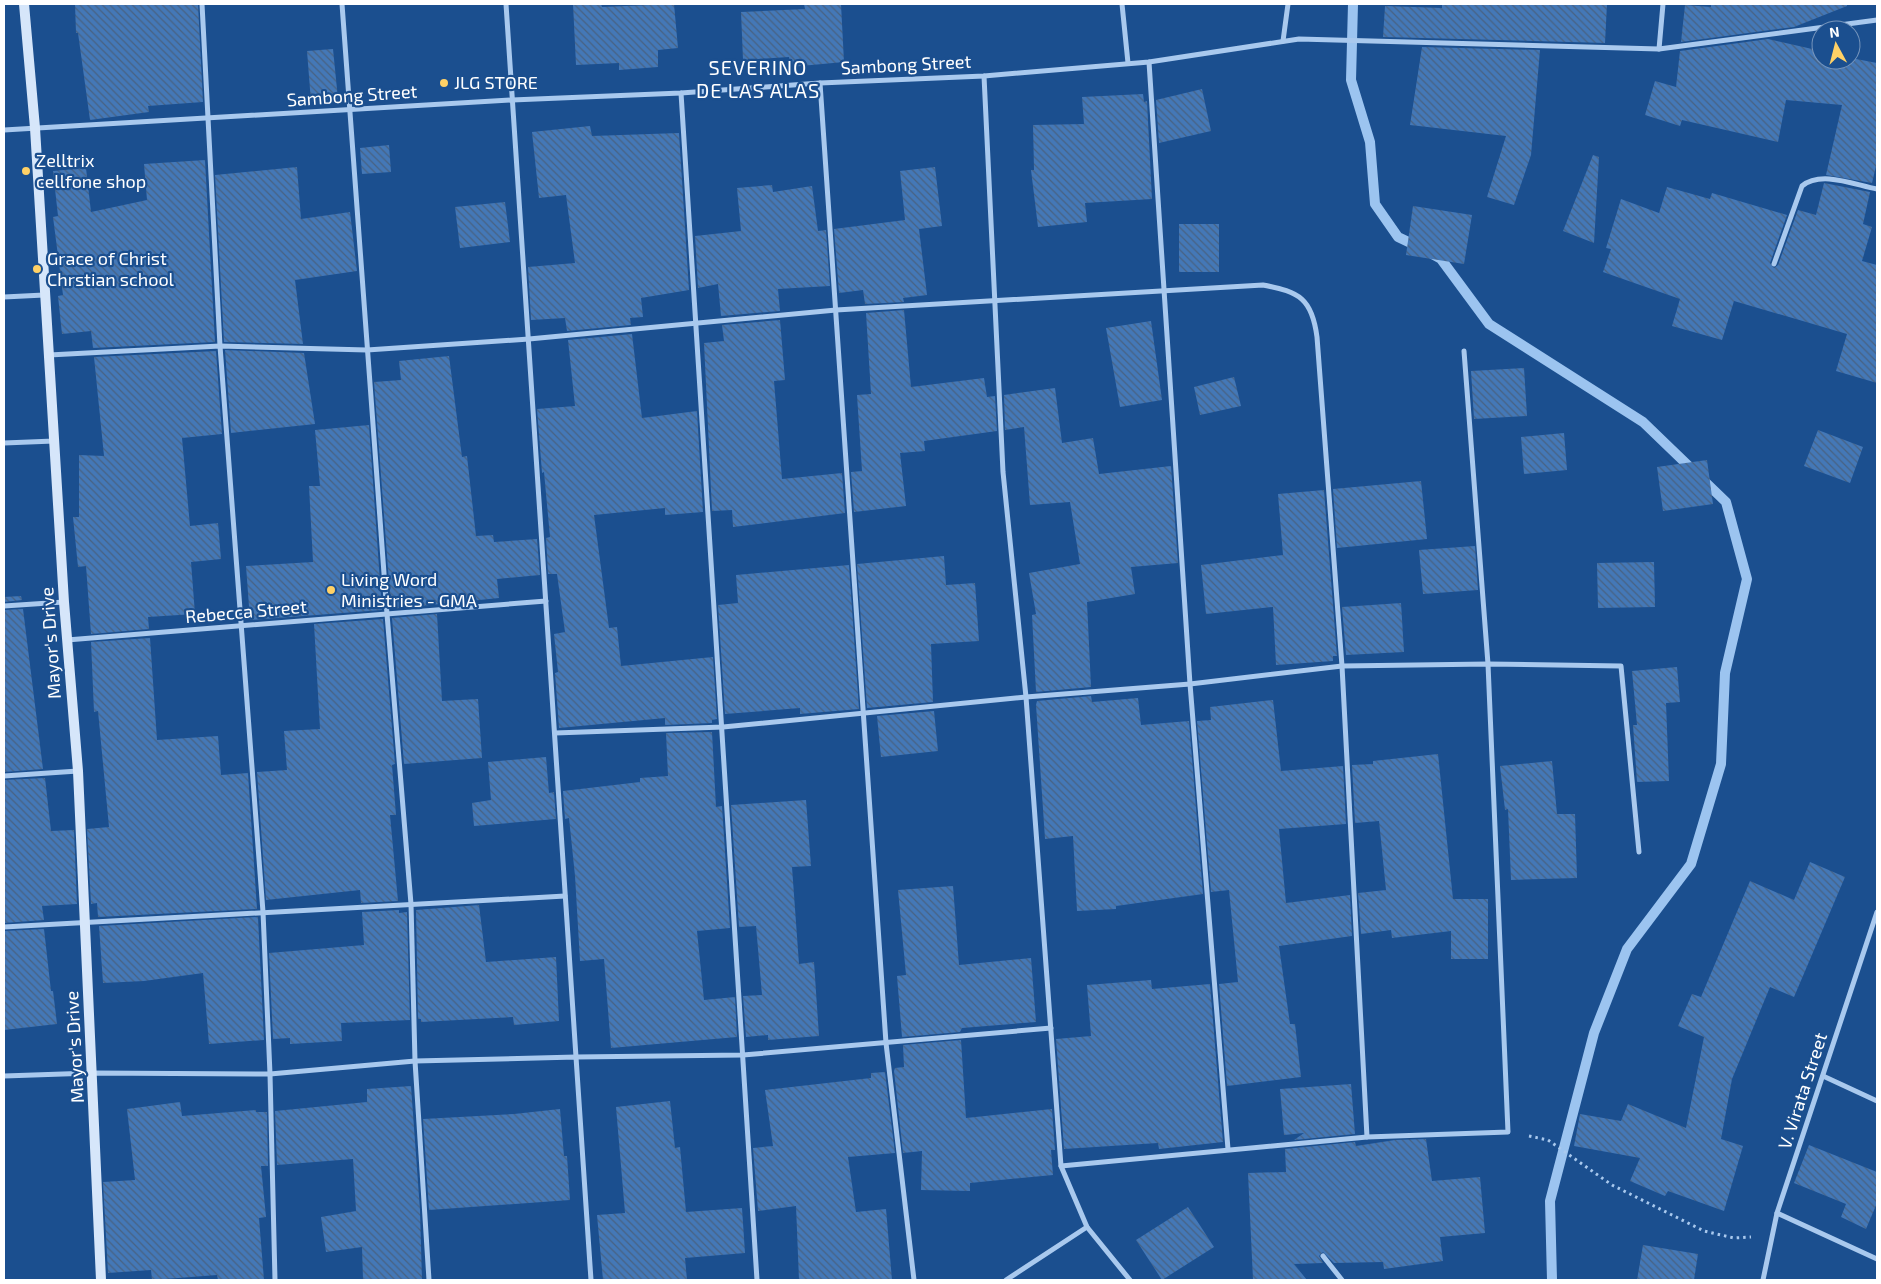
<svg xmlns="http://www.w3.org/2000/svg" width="1881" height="1284" viewBox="0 0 1881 1284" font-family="'Exo 2',sans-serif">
	<defs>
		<pattern id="building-back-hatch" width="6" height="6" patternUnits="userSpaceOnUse" patternTransform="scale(1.25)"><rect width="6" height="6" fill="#4478b7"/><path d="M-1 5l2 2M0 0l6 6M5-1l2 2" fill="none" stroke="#486282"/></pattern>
	</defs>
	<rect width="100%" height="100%" fill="#1b4f8f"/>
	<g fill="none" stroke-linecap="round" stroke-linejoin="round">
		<g stroke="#9cc4f0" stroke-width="10">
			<polyline points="1353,4 1351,80 1370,142 1375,204 1398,237 1419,247"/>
			<polyline points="1432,254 1441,259 1489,324 1643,422 1726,502 1747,579 1725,673 1721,764 1691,864 1627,949 1594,1033 1550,1201 1552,1280"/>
		</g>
	</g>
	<g fill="url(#building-back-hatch)">
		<polygon points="75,4 198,4 203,102 148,106 149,112 90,120 78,33 76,33"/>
		<polygon points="573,4 601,4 602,7 674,4 678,48 658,50 658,67 619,70 619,63 576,65"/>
		<polygon points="804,4 841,4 844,62 790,67 789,57 743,60 741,12 805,9"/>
		<polygon points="1442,4 1607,4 1605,43 1383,37 1385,6 1442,8"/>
		<polygon points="1711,4 1847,4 1847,6 1794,27 1681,42 1685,5 1711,7"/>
		<polygon points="1768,39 1821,51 1821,60 1851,60 1851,58 1877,63 1877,162 1872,183 1826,175 1842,105 1786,100 1778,142 1682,120 1680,126 1645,115 1655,81 1676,87 1680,51"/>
		<polygon points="1422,47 1540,50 1531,155 1514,205 1487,197 1506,136 1410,125"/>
		<polygon points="333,49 338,99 311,102 307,51"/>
		<polygon points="1202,89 1211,131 1159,143 1156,100"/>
		<polygon points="1143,94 1144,102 1147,101 1152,199 1085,203 1087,222 1038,227 1031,170 1034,170 1033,125 1084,124 1082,97"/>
		<polygon points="590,126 592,136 679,133 689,290 641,298 643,317 630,318 631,325 567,331 565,318 531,320 528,267 575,263 566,195 539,198 532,132"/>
		<polygon points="389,145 391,172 362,174 360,148"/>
		<polygon points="1593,155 1599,157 1594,243 1563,231"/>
		<polygon points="205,160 215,342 93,348 91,331 62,334 58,296 63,295 53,217 58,216 53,171 86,168 91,212 147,200 144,164"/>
		<polygon points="297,167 301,219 350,212 357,271 295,280 303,344 224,342 215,175"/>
		<polygon points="935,167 942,226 919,229 927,295 903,298 904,302 865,304 863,290 839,293 834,229 905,220 900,171"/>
		<polygon points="1824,183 1870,192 1863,224 1872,227 1862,261 1877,265 1877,383 1836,371 1847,334 1734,301 1722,340 1672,326 1680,299 1603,272 1611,249 1606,248 1621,199 1659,213 1667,187 1710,199 1712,193 1787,215 1770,263 1774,268 1778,265 1798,210 1816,215"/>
		<polygon points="772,185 773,192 812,186 818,231 826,230 830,286 778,289 780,311 721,316 718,284 698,288 695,236 741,231 737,188"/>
		<polygon points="505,202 510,242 460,248 455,207"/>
		<polygon points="1413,206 1472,215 1464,264 1406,255"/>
		<rect x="1179" y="224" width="40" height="48"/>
		<polygon points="904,310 911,387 984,378 987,397 995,396 997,431 924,441 925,451 900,453 906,506 854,512 851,472 862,471 857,395 871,394 866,313"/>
		<polygon points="780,320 785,380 774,381 782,479 842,473 845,513 733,527 732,510 712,511 704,343 724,341 722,325"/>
		<polygon points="1151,321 1162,400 1120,407 1106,328"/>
		<polygon points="632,334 642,418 697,411 703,512 665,515 665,508 594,515 609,628 617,627 621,666 713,657 717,719 712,720 712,723 665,725 665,718 559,728 555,673 558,672 554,634 565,632 557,574 548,574 546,538 550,537 544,472 542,473 537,409 575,406 568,340"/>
		<polygon points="225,350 304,353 315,424 231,433"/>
		<polygon points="216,351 222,434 182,438 190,526 218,523 221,559 191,562 195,614 148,617 149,629 91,634 86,566 78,567 73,517 79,517 79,455 104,456 94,357"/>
		<polygon points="449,356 462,457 467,456 476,536 493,535 494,542 537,539 540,575 497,579 499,598 391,609 374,382 401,380 399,361"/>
		<polygon points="1524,368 1527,416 1474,419 1471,371"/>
		<polygon points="1234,377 1241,406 1200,415 1194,387"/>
		<polygon points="1055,388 1062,443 1093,438 1099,474 1171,466 1178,563 1131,567 1135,594 1087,602 1091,687 1036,692 1032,615 1036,614 1029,573 1080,564 1070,502 1030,505 1024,427 1005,430 1004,395"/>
		<polygon points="369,425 382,610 250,620 246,566 313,562 309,486 320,486 315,430"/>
		<polygon points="1818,430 1863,447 1850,483 1804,466"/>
		<polygon points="1564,433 1567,470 1524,474 1521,437"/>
		<polygon points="1707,460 1713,504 1663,511 1657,467"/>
		<polygon points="1421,481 1427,539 1337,548 1333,489"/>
		<polygon points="1324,490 1337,656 1333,656 1333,661 1276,665 1273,607 1206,614 1201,565 1283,555 1278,494"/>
		<polygon points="1475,546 1478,590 1423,594 1419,550"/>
		<polygon points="944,556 946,585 975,583 979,641 931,644 933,702 867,708 857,564"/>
		<polygon points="1654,562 1655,607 1598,608 1597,563"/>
		<polygon points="849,565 859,709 800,714 800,708 725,714 718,605 738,603 736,575"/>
		<polygon points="21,596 22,600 4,602 4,597"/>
		<polygon points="1401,603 1404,652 1346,655 1342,607"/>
		<polygon points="23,609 43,769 4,772 4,610"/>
		<polygon points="437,614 442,701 478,699 482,758 404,764 392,618"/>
		<polygon points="383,619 395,764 392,765 396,815 390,815 398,901 361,903 360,890 266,900 257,772 287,770 284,731 320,729 314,624"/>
		<polygon points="150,638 157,740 218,736 221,775 248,773 257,909 98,917 97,903 91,904 87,829 109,827 98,711 94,712 91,642"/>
		<polygon points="1677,667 1680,702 1666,703 1669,781 1637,782 1633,725 1637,725 1632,671"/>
		<polygon points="1091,696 1092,702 1138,698 1141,725 1189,721 1203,894 1116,906 1116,909 1077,911 1073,836 1045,839 1036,705 1037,701"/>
		<polygon points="1273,700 1281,771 1343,766 1346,824 1279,829 1286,903 1350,895 1352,936 1279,946 1290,1024 1295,1024 1301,1077 1227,1086 1219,984 1238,982 1229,890 1211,892 1197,721 1211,720 1210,707"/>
		<polygon points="934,711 938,751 881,757 877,716"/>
		<polygon points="712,732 716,807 722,806 730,928 697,931 704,1000 735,997 737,1037 611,1048 604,959 580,961 575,876 569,818 565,819 563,791 640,782 640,778 668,776 666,733"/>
		<polygon points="1438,754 1453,899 1488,899 1488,959 1451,959 1451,931 1392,938 1391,930 1361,934 1358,893 1386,890 1379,821 1355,823 1352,765 1373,764 1373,761"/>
		<polygon points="546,757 549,793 554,792 556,819 474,826 472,803 491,800 488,762"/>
		<polygon points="1552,761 1557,814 1575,814 1577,878 1511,880 1508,809 1505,810 1500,766"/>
		<polygon points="45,778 51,831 74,830 77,904 42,906 44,920 4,923 4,780"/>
		<polygon points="806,800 811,866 792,867 799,964 814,962 819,1036 768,1040 768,1035 746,1037 743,996 762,995 756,926 739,927 731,805"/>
		<polygon points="1810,862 1845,877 1794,997 1770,987 1732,1079 1721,1139 1743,1146 1724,1211 1668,1191 1665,1196 1630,1181 1640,1158 1574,1146 1580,1114 1621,1121 1628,1104 1686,1128 1704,1037 1678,1026 1692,994 1701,997 1750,881 1794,900"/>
		<polygon points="953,886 959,965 1031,958 1036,1022 962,1028 960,1032 902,1037 897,976 906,975 898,890"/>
		<polygon points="479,905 486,962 556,957 559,1021 514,1025 513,1017 421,1022 421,1019 418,1019 416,910"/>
		<polygon points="399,910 399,913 407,912 410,1020 341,1023 342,1041 290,1044 290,1038 273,1039 269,953 364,945 362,912"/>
		<polygon points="258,917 264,1040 209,1044 203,973 144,981 103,983 99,926"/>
		<polygon points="44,929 51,991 53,991 57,1024 4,1030 4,931"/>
		<polygon points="1151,980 1152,989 1210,984 1223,1142 1159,1149 1158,1143 1064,1149 1056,1039 1091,1036 1087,985"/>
		<polygon points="961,1040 966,1118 1052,1109 1055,1150 1051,1150 1053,1175 970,1183 970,1191 921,1190 922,1151 903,1153 894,1071 895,1068 904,1067 903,1045"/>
		<polygon points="885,1072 895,1153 848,1157 856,1212 886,1209 892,1280 799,1280 796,1206 758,1211 753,1148 773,1146 765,1090 871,1078 871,1073"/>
		<polygon points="1351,1084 1355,1134 1294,1140 1304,1133 1284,1135 1280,1089"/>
		<polygon points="411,1086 420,1210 422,1280 363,1280 362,1247 326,1252 321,1217 356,1211 353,1159 277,1165 275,1111 367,1102 367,1089"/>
		<polygon points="670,1101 675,1148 680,1147 686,1212 742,1208 745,1253 685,1258 687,1280 603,1280 597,1215 625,1213 616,1107"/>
		<polygon points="180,1102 182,1116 256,1110 256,1112 267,1112 268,1166 261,1166 266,1217 259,1218 264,1280 218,1280 217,1275 152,1280 151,1270 108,1273 103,1182 135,1180 127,1109"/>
		<polygon points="560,1109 564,1156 567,1156 570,1200 429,1210 423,1119 514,1114"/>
		<polygon points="1426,1139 1432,1181 1480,1177 1485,1233 1440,1237 1443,1261 1384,1269 1383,1262 1334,1263 1323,1252 1319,1256 1323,1263 1294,1264 1307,1280 1253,1280 1248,1173 1286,1172 1285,1149 1355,1142 1356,1146 1395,1140"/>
		<polygon points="1809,1145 1877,1172 1877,1203 1866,1229 1841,1217 1846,1204 1794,1183"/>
		<polygon points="1188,1207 1214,1247 1162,1280 1136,1240"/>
		<polygon points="1643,1245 1698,1254 1694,1280 1637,1280"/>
	</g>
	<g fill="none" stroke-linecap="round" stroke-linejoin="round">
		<polyline stroke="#a9c9ee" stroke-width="3" stroke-dasharray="2.5 4" stroke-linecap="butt" points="1529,1136 1548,1140 1612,1185 1704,1231 1734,1238 1751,1237"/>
		<g stroke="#a9c9ee" stroke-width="5">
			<polyline points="202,4 220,346 263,912 270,1074 275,1280"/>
			<polyline points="342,4 387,614 411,904 415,1061 429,1280"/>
			<polyline points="506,4 576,1057 743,1055 1051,1028"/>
			<polyline points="1122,4 1128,63"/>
			<polyline points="1283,41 1288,4"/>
			<polyline points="1659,49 1663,4"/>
			<polyline points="1149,62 1190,684 1228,1149"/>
			<polyline points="984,76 1003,472 1026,697 1061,1166 1087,1227 1130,1280"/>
			<polyline points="820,83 886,1043 914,1280"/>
			<polyline points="681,93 757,1280"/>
			<polyline points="4,130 512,100 681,93 820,83 984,76 1149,62 1299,39 1659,49 1877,20"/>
			<path d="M 1774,264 L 1802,186 C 1821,170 1855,185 1877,189"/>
			<polyline points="4,297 44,295"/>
			<path d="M 49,355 L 220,346 L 367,350 L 529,339 L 836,310 L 1263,285 C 1300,292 1312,299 1317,337 L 1342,666 L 1367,1137"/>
			<polyline points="4,443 54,441"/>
			<polyline points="4,606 64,602"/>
			<polyline points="67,640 546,601"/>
			<polyline points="555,733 723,727 1026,697 1190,684 1342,666 1488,664 1621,666 1639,852"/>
			<polyline points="4,776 78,771"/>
			<polyline points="4,927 565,896"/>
			<polyline points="4,1076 92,1073 270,1074 415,1061 576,1057 591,1280"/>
			<polyline points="1823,1076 1877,1101"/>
			<polyline points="1061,1166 1367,1137 1508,1132 1488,664 1464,351"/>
			<polyline points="1777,1213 1877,1259"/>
			<polyline points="1323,1256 1342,1280"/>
			<polyline points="1006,1280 1087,1227"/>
			<polyline points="1763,1280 1777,1213 1877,912"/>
		</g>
		<polyline stroke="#d6e6fa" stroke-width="10" points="24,4 35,128 64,602 78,771 101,1280"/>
	</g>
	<g fill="#ffd166" stroke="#1b4f8f" stroke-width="2">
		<circle cx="444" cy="83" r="5"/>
		<circle cx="26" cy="171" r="5"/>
		<circle cx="37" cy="269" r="5"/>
		<circle cx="331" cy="590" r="5"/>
	</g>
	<g text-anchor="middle" stroke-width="4.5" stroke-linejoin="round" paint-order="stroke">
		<g font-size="18" fill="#fff" stroke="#1b4f8f">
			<text transform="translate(906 65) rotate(-3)" y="6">Sambong Street</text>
			<text transform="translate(352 96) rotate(-4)" y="6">Sambong Street</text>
			<text transform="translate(246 612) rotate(-5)" y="6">Rebecca Street</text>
			<text transform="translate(51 643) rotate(-94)" y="6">Mayor's Drive</text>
			<text transform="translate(75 1047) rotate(-93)" y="6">Mayor's Drive</text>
			<text transform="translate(1803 1091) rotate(-72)" y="6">V. Virata Street</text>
		</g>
		<g font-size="18" fill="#fff" stroke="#1b4f8f" text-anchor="start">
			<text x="454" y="89">JLG STORE</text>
			<text x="36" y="167">Zelltrix<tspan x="36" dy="21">cellfone shop</tspan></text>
			<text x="47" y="265">Grace of Christ<tspan x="47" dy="21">Chrstian school</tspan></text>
			<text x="341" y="586">Living Word<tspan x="341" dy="21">Ministries - GMA</tspan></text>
		</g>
		<g font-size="20" letter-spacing="1" fill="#fff" stroke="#1b4f8f">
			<text x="758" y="75">SEVERINO<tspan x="758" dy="23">DE LAS ALAS</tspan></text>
		</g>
	</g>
	<rect width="1881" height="1284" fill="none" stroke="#ffffff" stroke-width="10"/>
	<g transform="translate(1836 45) rotate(353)"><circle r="24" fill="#1b4f8f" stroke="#7695bc"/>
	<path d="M0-4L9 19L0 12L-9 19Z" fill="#ffd166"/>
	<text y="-8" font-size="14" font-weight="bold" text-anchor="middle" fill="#ffffff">N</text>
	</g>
</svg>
